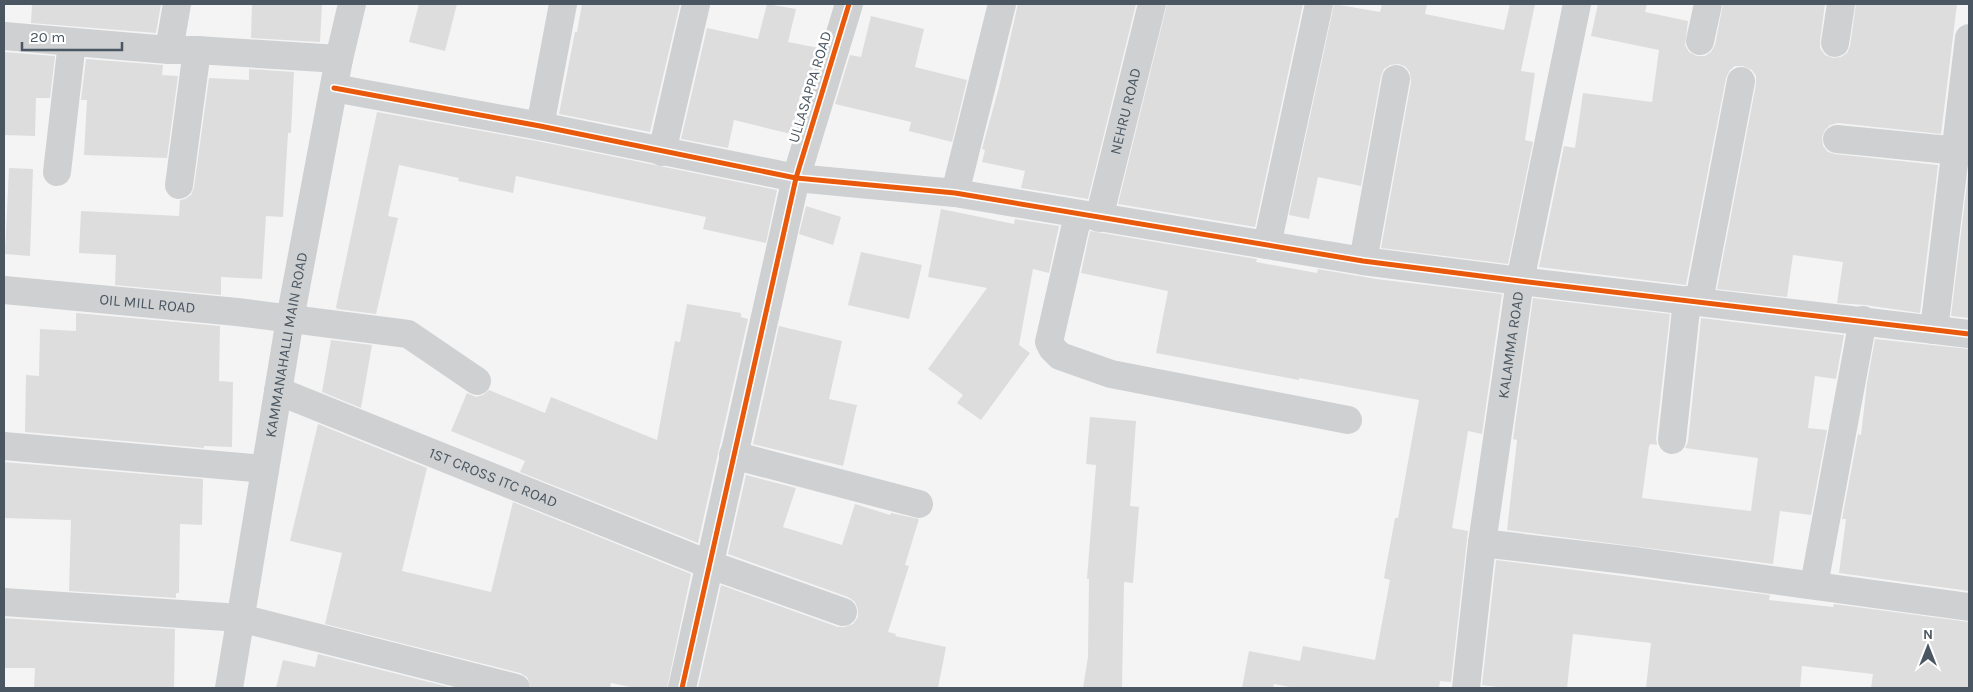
<svg xmlns="http://www.w3.org/2000/svg" width="1973" height="692" viewBox="0 0 1973 692" font-family="Karla,sans-serif">
	<rect width="100%" height="100%" fill="#f4f4f4"/>
	<g fill="#ddddde">
		<polygon points="32,4 161,4 156,33 31,23"/>
		<polygon points="252,4 322,4 320,42 251,38"/>
		<polygon points="419,4 457,4 445,51 409,42"/>
		<polygon points="582,4 680,4 650,132 559,114 575,32 577,32"/>
		<polygon points="767,4 796,9 788,42 819,48 804,97 800,96 791,134 734,120 728,148 681,139 707,28 758,39"/>
		<polygon points="1018,4 1136,4 1088,199 1021,188 1025,171 982,162 985,150 982,149 999,87"/>
		<polygon points="1167,4 1303,4 1255,227 1118,204"/>
		<polygon points="1334,4 1380,12 1382,4 1427,4 1425,14 1504,30 1510,4 1535,4 1521,71 1535,73 1525,140 1533,142 1508,264 1381,248 1411,82 1410,73 1406,67 1399,64 1390,65 1384,69 1381,76 1361,186 1318,177 1309,219 1289,215"/>
		<polygon points="1598,4 1647,4 1645,12 1688,21 1685,45 1689,52 1697,56 1705,56 1711,52 1715,45 1723,4 1825,4 1820,41 1820,48 1825,55 1833,58 1841,57 1847,53 1850,46 1856,4 1957,4 1941,134 1838,123 1830,125 1825,130 1822,137 1823,146 1828,152 1835,154 1938,165 1920,313 1865,305 1837,303 1843,262 1793,255 1787,297 1717,289 1756,84 1756,76 1752,70 1743,66 1735,66 1730,70 1726,78 1686,285 1539,267 1564,146 1575,148 1583,93 1652,102 1659,50 1591,36"/>
		<polygon points="871,16 924,29 915,67 967,80 952,142 909,131 911,122 835,104 850,55 861,57"/>
		<polygon points="4,52 55,56 50,98 36,98 35,136 4,135"/>
		<polygon points="86,59 163,65 162,75 178,76 167,158 84,155 87,100 81,100"/>
		<polygon points="249,69 294,72 291,133 288,133 283,217 266,216 262,279 221,277 221,295 115,285 116,255 79,253 81,211 179,216 180,200 185,199 191,195 194,187 209,78 249,80"/>
		<polygon points="377,112 537,141 777,190 766,243 703,229 706,217 516,176 513,193 458,181 459,178 399,165 388,216 398,218 376,314 337,309 336,307"/>
		<polygon points="1969,167 1969,318 1951,316"/>
		<polygon points="9,168 33,169 30,256 5,254"/>
		<polygon points="806,206 841,217 833,245 799,234"/>
		<polygon points="941,209 1014,224 1015,219 1059,226 1049,273 1033,269 1019,345 1030,353 981,420 957,403 963,395 928,369 987,288 928,277"/>
		<polygon points="1090,231 1257,259 1256,262 1317,273 1318,269 1376,279 1502,294 1482,434 1468,431 1452,528 1468,531 1451,682 1440,681 1439,688 1295,688 1274,684 1273,688 1242,688 1249,651 1300,661 1303,646 1375,660 1390,580 1384,578 1395,518 1398,518 1419,400 1299,378 1299,380 1156,353 1168,291 1081,273"/>
		<polygon points="861,252 922,265 909,319 848,305"/>
		<polygon points="1533,298 1670,314 1656,438 1657,445 1651,444 1649,446 1642,498 1734,509 1751,511 1758,458 1685,448 1688,442 1701,318 1844,335 1836,379 1815,376 1808,428 1827,430 1811,515 1780,511 1773,564 1507,530 1517,440 1513,439"/>
		<polygon points="687,304 741,313 741,317 748,319 698,543 520,472 525,461 451,431 467,393 476,397 483,395 489,390 545,413 551,397 657,440 675,341 680,342"/>
		<polygon points="76,313 220,326 219,381 233,382 232,447 204,446 204,448 25,432 26,375 39,376 40,329 76,331"/>
		<polygon points="779,326 842,341 829,399 857,405 843,466 753,444"/>
		<polygon points="1875,339 1969,349 1969,591 1839,573 1846,519 1842,519 1858,434 1861,435 1867,383"/>
		<polygon points="331,340 372,345 361,408 322,392"/>
		<polygon points="1090,417 1136,421 1130,506 1139,507 1133,583 1124,582 1122,688 1083,688 1088,657 1089,579 1087,579 1096,465 1086,464"/>
		<polygon points="318,424 427,468 402,571 491,592 513,502 691,574 667,688 635,688 611,683 610,688 531,688 527,677 520,673 325,624 342,553 290,541"/>
		<polygon points="4,462 203,479 202,525 180,524 179,593 176,593 176,598 69,591 71,520 4,518"/>
		<polygon points="746,475 796,488 783,527 842,545 855,504 890,515 891,513 919,519 905,565 909,566 888,632 896,634 895,636 946,647 938,688 698,688 721,585 838,627 845,627 853,624 858,617 858,610 855,602 848,597 728,554"/>
		<polygon points="1496,560 1770,595 1769,600 1833,607 1834,604 1969,622 1969,688 1871,688 1873,674 1802,666 1800,688 1646,688 1651,643 1573,634 1567,688 1506,688 1482,685"/>
		<polygon points="4,618 175,629 174,688 34,688 35,668 4,668"/>
		<polygon points="318,654 453,688 276,688 283,660 315,667"/>
	</g>
	<g fill="none" stroke-linecap="round" stroke-linejoin="round">
		<g stroke="#ced0d2" stroke-width="28">
			<polyline points="4,36 169,50 197,50 339,59"/>
			<polyline points="1700,41 1708,4"/>
			<polyline points="1835,43 1841,4"/>
			<polyline points="169,50 177,4"/>
			<polyline points="334,88 540,126 796,178 955,193 1363,261 1520,281 1969,334"/>
			<polyline points="540,126 563,4"/>
			<polyline points="1837,139 1969,152"/>
			<polyline points="662,152 696,4"/>
			<polyline points="57,172 72,42"/>
			<polyline points="179,185 197,50"/>
			<polyline points="955,193 1002,4"/>
			<polyline points="1078,215 1049,342 1052,348 1060,356 1111,374 1348,420"/>
			<path id="s1" d="M 1099,218 L 1152,4"/>
			<polyline points="1267,245 1319,4"/>
			<polyline points="1363,261 1396,79"/>
			<path id="s2" d="M 4,290 L 237,312 L 408,334 L 477,381"/>
			<polyline points="1699,301 1741,81"/>
			<polyline points="1934,330 1969,38"/>
			<path id="s3" d="M 278,391 L 708,564 L 843,612"/>
			<polyline points="1672,440 1687,300"/>
			<polyline points="4,446 265,469"/>
			<polyline points="733,455 919,504"/>
			<polyline points="1482,543 1634,561 1969,607"/>
			<polyline points="1814,585 1863,320"/>
			<polyline points="4,602 240,618 516,688"/>
			<path id="s4" d="M 229,688 L 290,319 L 339,59 L 352,4"/>
			<polyline points="682,688 796,178 849,4"/>
			<path id="s5" d="M 1466,688 L 1482,543 L 1520,281 L 1577,4"/>
		</g>
		<defs>
			<g id="cycleway">
				<polyline points="334,88 540,126 796,178 955,193 1363,261 1520,281 1969,334"/>
				<polyline points="682,688 796,178 849,4"/>
			</g>
		</defs>
		<use href="#cycleway" stroke="#fff" stroke-width="8"/>
		<use href="#cycleway" stroke="#e8590c" stroke-width="5"/>
	</g>
	<g text-anchor="middle" stroke-width="5" stroke-linejoin="round" paint-order="stroke">
		<g font-size="15" fill="#4a5661" stroke="#fff">
			<text transform="translate(810 87) rotate(-73)" y="5">ULLASAPPA ROAD</text>
			<text dy="5" stroke="none"><textPath href="#s1" startOffset="110">NEHRU ROAD</textPath></text>
			<text dy="5" stroke="none"><textPath href="#s2" startOffset="144">OIL MILL ROAD</textPath></text>
			<text dy="5" stroke="none"><textPath href="#s5" startOffset="346">KALAMMA ROAD</textPath></text>
			<text dy="5" stroke="none"><textPath href="#s4" startOffset="348">KAMMANAHALLI MAIN ROAD</textPath></text>
			<text dy="5" stroke="none"><textPath href="#s3" startOffset="232">1ST CROSS ITC ROAD</textPath></text>
		</g>
	</g>
	<rect width="1973" height="692" fill="none" stroke="#4a5661" stroke-width="10"/>
	<g transform="translate(1928 647)" stroke="#ffffff" stroke-width="4" paint-order="stroke">
	<path d="M0-4L9 19L0 12L-9 19Z" fill="#4a5661"/>
	<text y="-8" font-size="14" font-weight="bold" text-anchor="middle" fill="#4a5661">N</text>
	</g>
	<path d="M22 42v8h100v-8" fill="none" stroke="#4a5661" stroke-width="2.5"/>
	<text x="30" y="42" font-size="15" fill="#4a5661" stroke="#ffffff" stroke-width="4" paint-order="stroke">20 m</text>
</svg>
